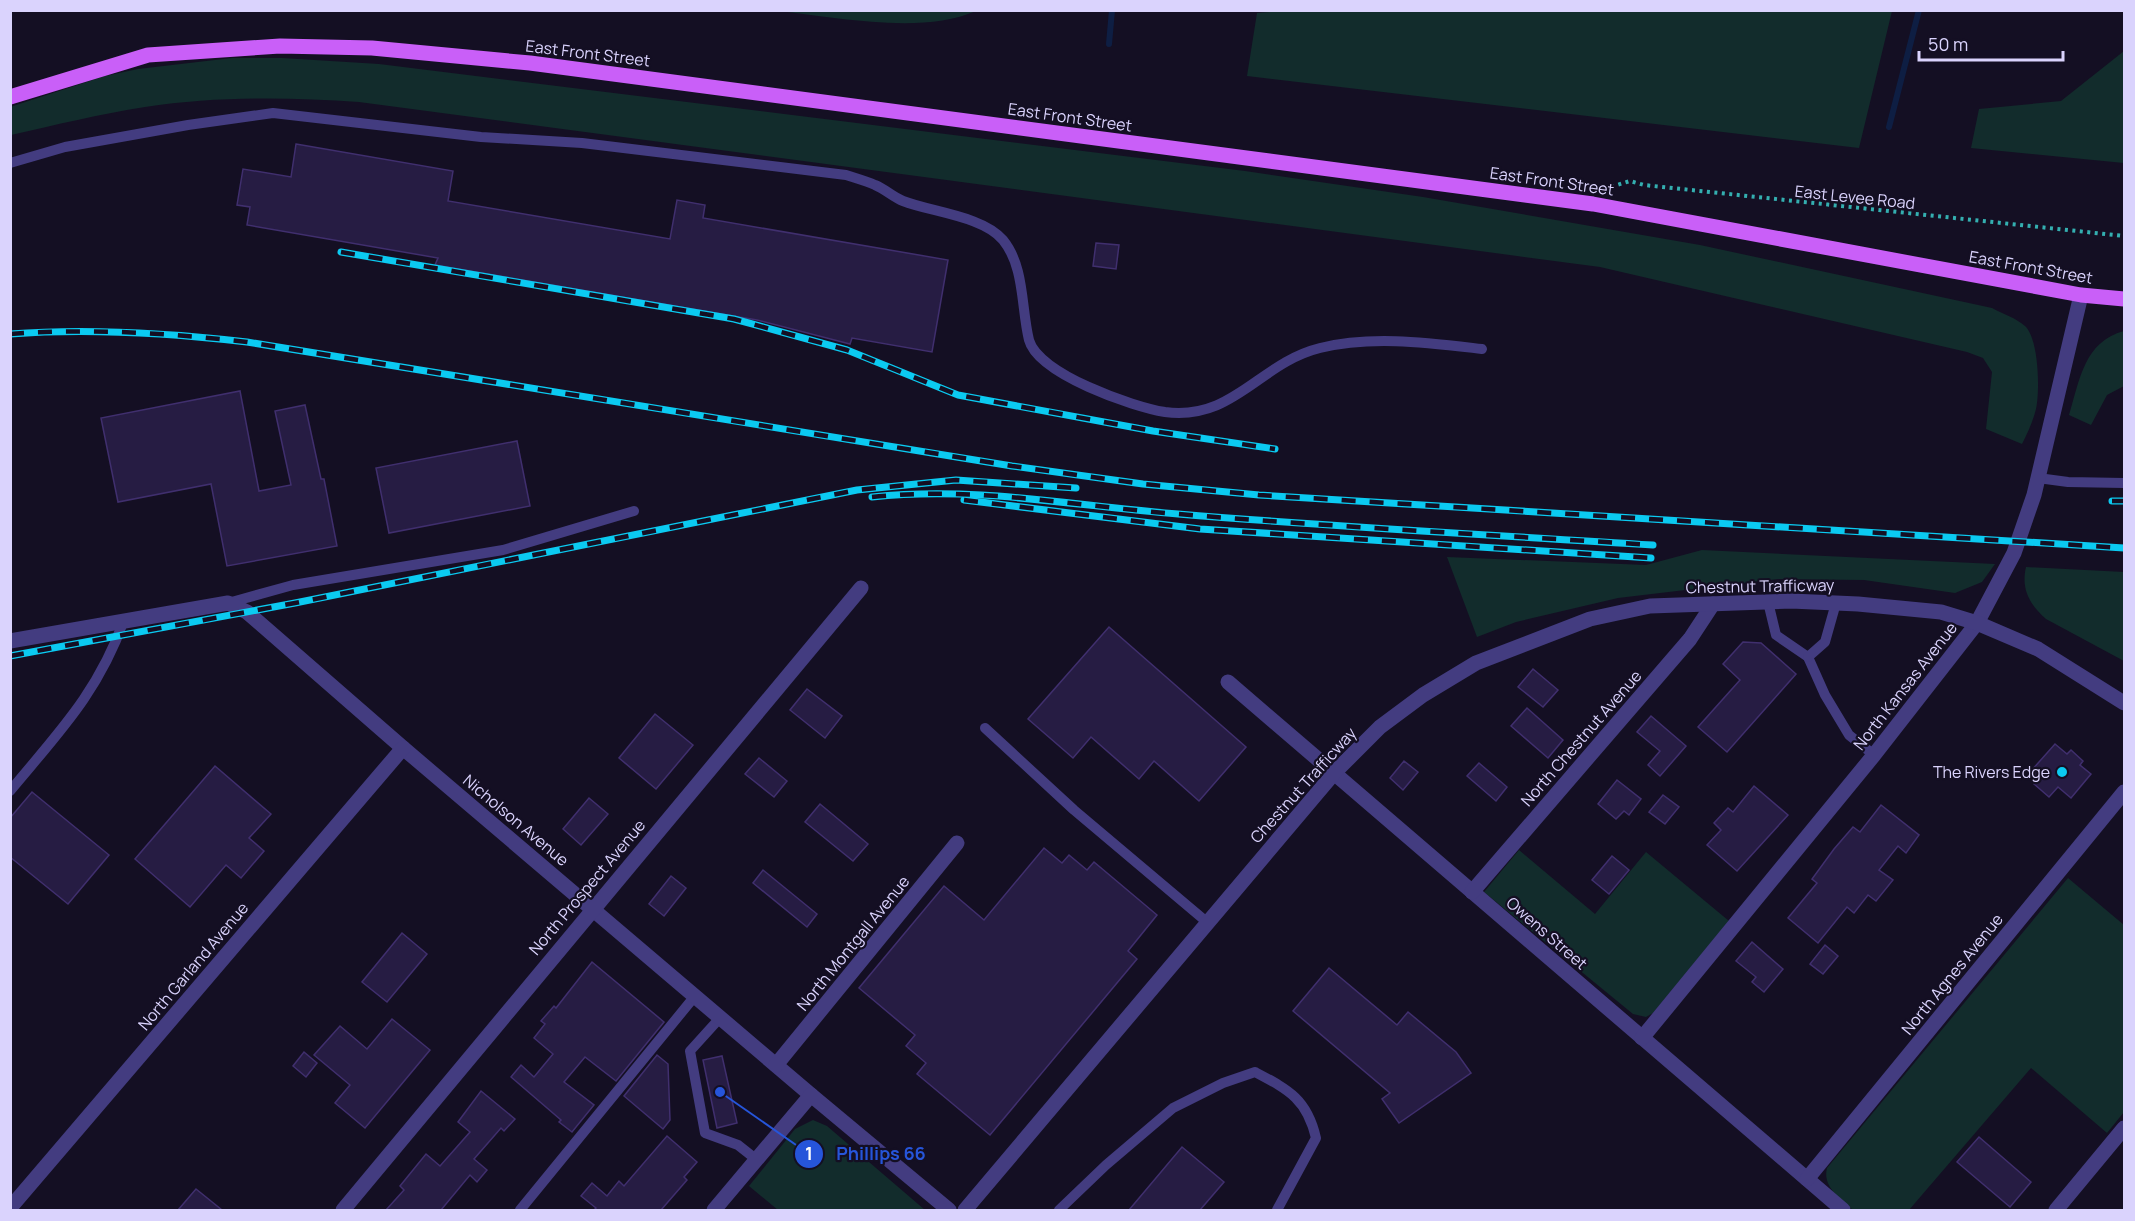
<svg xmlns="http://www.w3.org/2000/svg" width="2135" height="1221" viewBox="0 0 2135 1221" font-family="Manrope,sans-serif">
	<rect width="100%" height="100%" fill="#140f23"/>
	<g fill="#122c2c">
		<path d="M 778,11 L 976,11 C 922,35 836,17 778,11 Z"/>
		<polygon points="1283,11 1283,10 1892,11 1859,148 1247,76 1257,13"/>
		<polygon points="2124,51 2124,163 1971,148 1979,109 2061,101"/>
		<path d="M 232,58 L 282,58 L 379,64 L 1245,171 L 1423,197 L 1700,245 L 1992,308 C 2003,314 2016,318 2025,326 C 2039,339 2040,391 2036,409 C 2033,421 2028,432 2022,444 L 1986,429 L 1992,372 L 1983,358 L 1967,352 L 1600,267 L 359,102 C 288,97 216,96 145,107 C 100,114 55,125 11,135 L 10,107 L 105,76 L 138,69 Z"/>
		<path d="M 2124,331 L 2124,386 L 2107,395 L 2091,425 L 2069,415 C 2080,379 2084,342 2124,331 Z"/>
		<polygon points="1702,550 1995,564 1982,582 1955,593 1864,580 1778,579 1618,598 1516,622 1477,637 1447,557 1646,565"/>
		<path d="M 2026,567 L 2124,572 L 2124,661 L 2046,619 C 2029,604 2021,589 2026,567 Z"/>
		<polygon points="1519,850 1595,914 1646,852 1729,921 1653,1013 1646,1017 1633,1014 1484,892"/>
		<path d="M 2068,878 L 2124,925 L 2124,1112 L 2107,1133 L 2031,1068 L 1909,1210 L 1853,1210 C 1841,1199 1822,1187 1827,1168 Z"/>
		<polygon points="813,1120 827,1126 925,1210 778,1210 749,1186 795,1129"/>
	</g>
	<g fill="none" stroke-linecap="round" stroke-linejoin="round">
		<g stroke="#0e1e43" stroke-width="6">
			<polyline points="1109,44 1112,10"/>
			<polyline points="1889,127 1919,10"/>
		</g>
	</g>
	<g fill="#261c43" stroke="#402f6e" stroke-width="1.5">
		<polygon points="296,144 453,171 448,201 670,239 677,200 705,205 703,218 948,260 932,352 852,338 850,344 757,320 435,265 438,258 247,225 250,207 237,205 243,169 291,177"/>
		<polygon points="1096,243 1119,245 1116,269 1093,266"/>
		<polygon points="240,391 259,491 291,485 275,411 305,405 321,479 324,479 337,546 227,566 211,484 118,502 101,418"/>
		<polygon points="517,441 530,506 389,533 376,468"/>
		<polygon points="1109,627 1246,747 1199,801 1154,761 1139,779 1091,737 1073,758 1028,719"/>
		<polygon points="1743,642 1761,643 1796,674 1727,752 1698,727 1740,680 1723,664"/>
		<polygon points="1533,669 1558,690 1543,707 1518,687"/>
		<polygon points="807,689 842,716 825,738 790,710"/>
		<polygon points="1527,708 1563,740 1548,758 1511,726"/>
		<polygon points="655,714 693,745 656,789 619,758"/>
		<polygon points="1651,716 1686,746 1660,776 1648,765 1660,751 1637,732"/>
		<polygon points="2055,744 2067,754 2071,750 2083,761 2080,765 2091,774 2071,798 2058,787 2049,797 2034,784 2039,778 2031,771"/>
		<polygon points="759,758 787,781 774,797 745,774"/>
		<polygon points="1404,761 1418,772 1403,790 1390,778"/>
		<polygon points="1479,763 1507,787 1496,801 1467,776"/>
		<polygon points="215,766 271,814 249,838 264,851 241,878 226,865 190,907 135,859"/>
		<polygon points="1617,780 1641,799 1629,815 1624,811 1616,819 1598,804"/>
		<polygon points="1754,786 1788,815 1737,871 1707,845 1721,830 1714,823 1728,808 1733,812"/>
		<polygon points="32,792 109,855 68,904 10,857 10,818"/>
		<polygon points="1663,795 1679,807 1665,824 1649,812"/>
		<polygon points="589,798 608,814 581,845 563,829"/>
		<polygon points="820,804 868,844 853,861 805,822"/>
		<polygon points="1881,805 1919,835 1906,853 1898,846 1879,870 1893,880 1876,901 1868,895 1854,913 1847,907 1818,943 1788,918 1817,883 1812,879 1834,849 1853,827 1860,832"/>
		<polygon points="1044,848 1062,863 1069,855 1087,870 1094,862 1157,915 1128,951 1137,959 990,1135 917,1074 926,1063 906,1046 915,1035 859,988 944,886 984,920"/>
		<polygon points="1612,856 1629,870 1609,894 1592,880"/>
		<polygon points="763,870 817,914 807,927 753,883"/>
		<polygon points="671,876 686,888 664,916 649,904"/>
		<polygon points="402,933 427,954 387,1002 362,982"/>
		<polygon points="1752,942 1783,969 1764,992 1752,982 1756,977 1736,961"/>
		<polygon points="1825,945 1838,956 1823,974 1810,964"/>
		<polygon points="592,962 664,1022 616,1081 585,1057 564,1082 594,1105 572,1132 559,1122 561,1120 511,1077 521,1065 534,1077 553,1054 534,1038 545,1024 541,1021 554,1006 556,1008"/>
		<polygon points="1329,968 1397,1025 1408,1012 1456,1052 1471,1073 1399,1123 1382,1099 1390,1093 1293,1011"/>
		<polygon points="392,1019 430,1050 365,1128 335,1103 350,1085 314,1055 340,1026 367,1049"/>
		<polygon points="304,1052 317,1063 306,1077 293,1066"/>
		<polygon points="657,1055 668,1064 670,1120 663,1129 624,1096"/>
		<polygon points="722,1056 737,1123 717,1128 703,1060"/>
		<polygon points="481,1091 515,1119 504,1131 501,1128 474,1159 487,1170 477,1182 470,1175 441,1210 386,1210 404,1190 400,1186 426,1154 440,1166 470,1132 458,1122"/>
		<polygon points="667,1136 697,1162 684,1177 687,1180 661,1210 594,1210 596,1208 581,1196 592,1183 607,1196 619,1181 624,1186"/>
		<polygon points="1979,1137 2031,1182 2010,1207 1957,1162"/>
		<polygon points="1182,1147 1224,1182 1200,1210 1129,1210"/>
		<polygon points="196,1189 222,1210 178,1210"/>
	</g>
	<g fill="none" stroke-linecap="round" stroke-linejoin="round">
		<polyline stroke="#34afb0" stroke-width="4" stroke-dasharray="3 4.5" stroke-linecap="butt" points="1604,189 1630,181 1644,185 2124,236"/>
		<g stroke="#433c80" stroke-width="10">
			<path d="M 10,163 L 65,147 L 188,125 L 273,113 L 481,137 L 582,143 L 846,175 C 855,178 866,181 875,185 C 885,189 893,197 903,201 C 931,212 983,216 1003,240 C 1025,267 1021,308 1029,340 C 1038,374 1133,407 1165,412 C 1234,421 1259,363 1320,348 C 1372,335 1430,343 1482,349"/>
			<polyline points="2038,478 2068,482 2124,483"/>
			<polyline points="1768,602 1776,635 1808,657 1825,695 1849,735 1874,755"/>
			<polyline points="228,603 293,585 503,550 634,511"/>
			<polyline points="1808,657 1825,642 1836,603"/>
			<polyline points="985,728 1074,810 1208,923"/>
			<path d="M 10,791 C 58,733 98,693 124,620"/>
			<polyline points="720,1018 690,1051 705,1133 738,1145 757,1160"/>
			<polyline points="520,1210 695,996"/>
			<path d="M 1059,1210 L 1106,1165 L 1173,1108 L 1223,1083 L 1255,1072 C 1289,1090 1307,1099 1316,1138 L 1277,1210"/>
		</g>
		<g stroke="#433c80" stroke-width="15">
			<polyline points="10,641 228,603 247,612 403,748 811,1095"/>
			<polyline points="1228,682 1843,1210"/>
			<polyline points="1472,892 1690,639 1713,604"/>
			<polyline points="1642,1038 1874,755 1977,623"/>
			<polyline points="776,1065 957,843"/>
			<polyline points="1807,1179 2124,792"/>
			<polyline points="10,1208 403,748"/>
			<polyline points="343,1210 861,588"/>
			<polyline points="2056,1210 2124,1128"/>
		</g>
		<g stroke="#433c80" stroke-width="15">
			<polyline points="1977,623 2014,553 2034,495 2081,295"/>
			<polyline points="714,1210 811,1095 949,1210"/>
			<polyline points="965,1210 1335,772 1380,727 1423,695 1476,663 1590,619 1650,606 1791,601 1858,604 1941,612 1977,623 2038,649 2124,703"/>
		</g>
		<polyline stroke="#c95ff8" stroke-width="15" points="10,97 148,55 280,46 372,48 530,63 1593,204 2081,295 2124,299"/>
		<defs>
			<g id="rail">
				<polyline points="341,252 734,319 847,350 958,395 1153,431 1275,449"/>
				<path d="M 10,334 C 90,328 169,333 247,342 L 1012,466 L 1143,484 L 1259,495 L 2124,548"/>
				<path d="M 872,497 C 978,486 1073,506 1178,514 C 1337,527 1495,535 1653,545"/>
				<polyline points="964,500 1200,529 1651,558"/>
				<polyline points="2112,501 2124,501"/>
				<polyline points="10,656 295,603 857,490 956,480 1076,488"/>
			</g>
		</defs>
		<use href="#rail" stroke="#0bcaf1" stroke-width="7"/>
		<use href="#rail" stroke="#140f23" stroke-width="4.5" stroke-dasharray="14" stroke-linecap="butt"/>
	</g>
	<circle fill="#0bcaf1" stroke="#140f23" stroke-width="2" cx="2062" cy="772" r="6"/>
	<g text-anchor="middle" stroke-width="4.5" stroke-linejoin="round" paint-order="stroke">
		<g font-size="16" fill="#dad3fd" stroke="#140f23">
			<text transform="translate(588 53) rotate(7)" y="6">East Front Street</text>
			<text transform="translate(1070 117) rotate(8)" y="6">East Front Street</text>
			<text transform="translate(1552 181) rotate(8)" y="6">East Front Street</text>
			<text transform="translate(1855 197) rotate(6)" y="6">East Levee Road</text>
			<text transform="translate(2031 267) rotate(10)" y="6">East Front Street</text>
			<text transform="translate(1760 586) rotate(-1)" y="6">Chestnut Trafficway</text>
			<text transform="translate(1905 686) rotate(-52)" y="6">North Kansas Avenue</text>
			<text transform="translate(1581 738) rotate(-49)" y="6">North Chestnut Avenue</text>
			<text transform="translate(1303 785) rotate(-48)" y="6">Chestnut Trafficway</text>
			<text transform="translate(516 820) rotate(40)" y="6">Nicholson Avenue</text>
			<text transform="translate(587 887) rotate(-50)" y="6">North Prospect Avenue</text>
			<text transform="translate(1547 933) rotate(41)" y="6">Owens Street</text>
			<text transform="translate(853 943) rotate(-51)" y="6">North Montgall Avenue</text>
			<text transform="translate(193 966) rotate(-50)" y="6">North Garland Avenue</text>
			<text transform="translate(1952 974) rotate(-51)" y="6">North Agnes Avenue</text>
		</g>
		<g font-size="16" fill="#dad3fd" stroke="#140f23" text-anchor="end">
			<text x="2050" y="778">The Rivers Edge</text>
		</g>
	</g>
	<path fill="none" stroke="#2655da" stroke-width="2" d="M720 1092L809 1154"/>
	<g fill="#2655da" stroke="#140f23" stroke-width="2">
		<circle cx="720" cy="1092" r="6"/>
		<circle cx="809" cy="1154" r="15"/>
	</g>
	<g font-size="18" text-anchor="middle" font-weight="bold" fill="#fff">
		<text x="809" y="1160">1</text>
	</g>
	<g font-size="18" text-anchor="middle" font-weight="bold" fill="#2655da" stroke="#140f23" stroke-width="4.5" stroke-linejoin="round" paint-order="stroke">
		<text x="881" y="1160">Phillips 66</text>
	</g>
	<rect width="2135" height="1221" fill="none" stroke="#dad3fd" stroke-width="24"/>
	<path d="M1919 51v9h144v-9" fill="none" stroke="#dad3fd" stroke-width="3"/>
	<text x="1928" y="51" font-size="18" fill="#dad3fd" stroke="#140f23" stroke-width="4.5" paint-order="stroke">50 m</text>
</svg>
